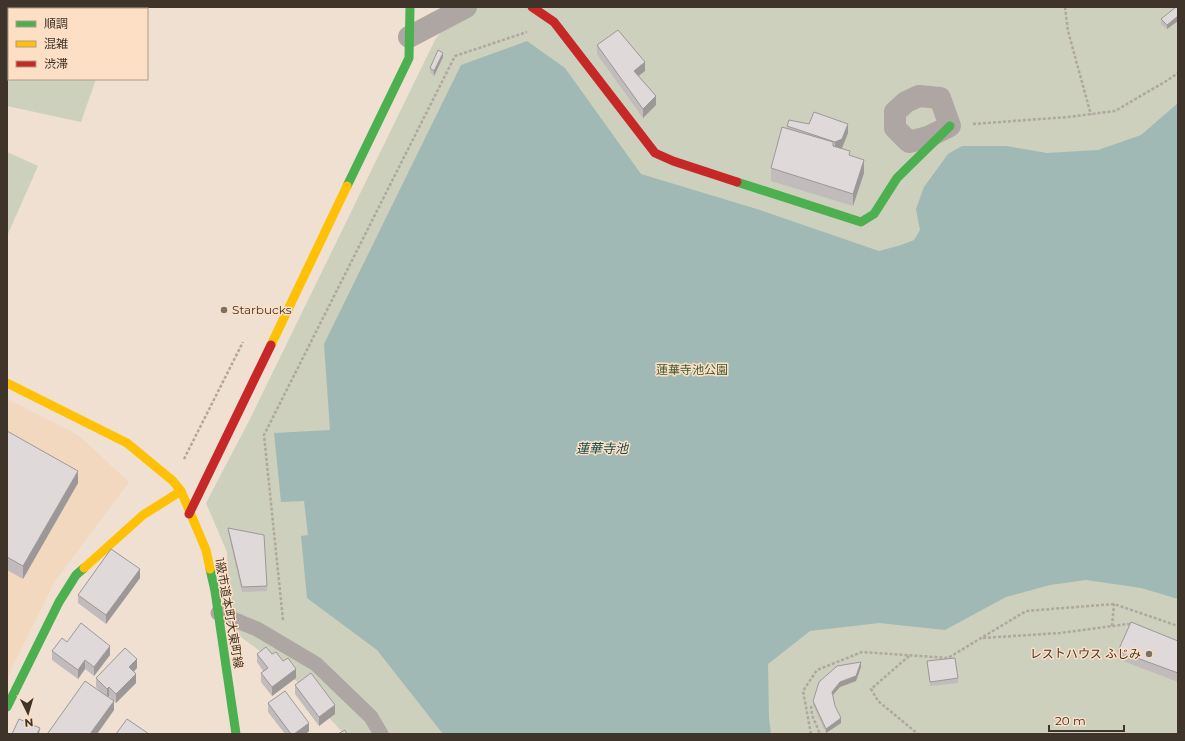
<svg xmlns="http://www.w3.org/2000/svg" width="1185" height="741" viewBox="0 0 1185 741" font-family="Montserrat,'Noto Sans JP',sans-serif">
	<rect width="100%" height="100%" fill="#efe0d1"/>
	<polygon fill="#f2d8bf" points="7,399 78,435 129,482 55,581 7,678"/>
	<g fill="#ccd0bc">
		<polygon points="7,7 122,7 121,9 9,9 9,79 96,79 81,122 7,106"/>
		<polygon points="460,7 1178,7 1178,734 344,734 288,672 233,631 230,608 227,552 206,503 250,419 435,40"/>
		<polygon points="7,152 38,166 7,236"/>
	</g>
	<polygon fill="#a1b9b4" points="527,41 565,68 641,174 760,210 879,251 901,245 914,240 920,230 916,209 924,187 948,154 962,146 1006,146 1047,153 1098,150 1141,135 1178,103 1178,599 1141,588 1086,580 1050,585 1006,597 945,630 879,623 810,631 768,664 769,718 771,734 443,734 377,650 307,598 301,536 308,535 304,501 281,502 274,433 330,430 324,344 461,65"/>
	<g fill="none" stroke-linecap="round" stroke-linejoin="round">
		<g stroke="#b0a7a1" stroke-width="2.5" stroke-dasharray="3 2" stroke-linecap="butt">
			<polyline points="1065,7 1068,31 1091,115"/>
			<polyline points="973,124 1068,117 1115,111 1168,80 1178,73"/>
			<polyline points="184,459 243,342"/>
			<polyline points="283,620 264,435 455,56 527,32"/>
			<polyline points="1112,626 1114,604"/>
			<polyline points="983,638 1060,633 1128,624 1133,626"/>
			<polyline points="909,656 871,689 878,701 918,734"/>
			<polyline points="811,706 812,715 820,734"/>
			<polyline points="811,734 803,691 817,670 862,652 948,658 1026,611 1114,604 1178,626"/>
		</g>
		<polyline stroke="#aea6a2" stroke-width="15" points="218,613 257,629 316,664 371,717 381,734"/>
		<g stroke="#aea6a2" stroke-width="22">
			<polyline points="409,37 466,7"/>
			<polygon points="919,96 940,98 950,126 928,137 909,142 895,128 895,112 906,102"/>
		</g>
		<g stroke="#4caf50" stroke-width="9">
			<polyline points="737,182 861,222 874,214 897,178 950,126"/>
			<polyline points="347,186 409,58 410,7"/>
			<polyline points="210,569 215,591 236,734"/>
			<polyline points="7,707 59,602 76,575 84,568"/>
		</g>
		<g stroke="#ffc107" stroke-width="9">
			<polyline points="271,345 347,186"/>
			<polyline points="7,383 127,443 173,481 181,491 206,550 210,569"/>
			<polyline points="84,568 143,515 181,491"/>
		</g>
		<g stroke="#c62828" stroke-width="9">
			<polyline points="532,7 554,22 655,153 673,161 737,182"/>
			<polyline points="189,514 271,345"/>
		</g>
	</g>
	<g fill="#c1bbbb">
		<polygon points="1178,7 1178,21 1167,29 1161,24 1161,19"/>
		<polygon points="597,45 645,71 639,76 656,105 643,118 597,54"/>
		<polygon points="443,57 434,76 430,72 430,68"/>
		<polygon points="787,126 848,133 842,148 841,148 850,156 864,173 853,206 771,181 771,168 787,128"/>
		<polygon points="7,431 78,483 23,579 7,570"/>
		<polygon points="228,528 264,535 267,591 242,592 228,532"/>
		<polygon points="140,578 106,624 78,603 78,595"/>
		<polygon points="1178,641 1178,682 1118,659 1118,651"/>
		<polygon points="67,642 110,655 94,676 85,669 78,679 52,660 52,651"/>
		<polygon points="257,654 272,654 283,661 296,678 272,696 261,682 261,673 263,671 257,662"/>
		<polygon points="927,661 958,678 958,683 930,686"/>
		<polygon points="861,667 856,681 840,687 833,695 835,706 841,723 826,733 813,705 813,701"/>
		<polygon points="137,668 134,672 136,683 116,703 109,696 108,697 114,710 97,734 48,734 48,733 101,692 96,687 96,678"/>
		<polygon points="295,685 335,714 319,726 295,694"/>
		<polygon points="268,703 309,731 306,734 285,734 268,712"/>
	</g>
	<g fill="#9d9898">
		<polygon points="1178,16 1178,21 1167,29 1167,25"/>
		<polygon points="443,53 443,57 434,76 434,71"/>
		<polygon points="645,62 645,71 634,79 634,71"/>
		<polygon points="656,96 656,105 643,118 643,109"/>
		<polygon points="848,124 848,133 842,148 835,151 835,142"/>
		<polygon points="864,160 864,173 853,206 853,194"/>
		<polygon points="78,471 78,483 23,579 23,566"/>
		<polygon points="140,569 140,578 106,624 106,615"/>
		<polygon points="110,646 110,655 94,676 94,667"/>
		<polygon points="137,659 137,668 129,676 129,667"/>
		<polygon points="85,660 85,669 78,679 78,670"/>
		<polygon points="861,662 861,667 856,681 840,687 832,696 832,692 840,682"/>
		<polygon points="296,669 296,678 272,696 272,687"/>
		<polygon points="136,674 136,683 116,703 116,694"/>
		<polygon points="109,687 109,696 107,698 107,689"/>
		<polygon points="114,701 114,710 97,734 90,734"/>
		<polygon points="335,705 335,714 319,726 319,717"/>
		<polygon points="841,718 841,723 826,733 826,729"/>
		<polygon points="309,723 309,731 306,734 294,734"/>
		<polygon points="40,728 39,734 37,734"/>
	</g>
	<g fill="#e0d9d9" stroke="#9d9898">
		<polygon points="1176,7 1178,7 1178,16 1167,25 1161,19"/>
		<polygon points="618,30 645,62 634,71 656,96 643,109 597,45"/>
		<polygon points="438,50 443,53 434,71 430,68"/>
		<polygon points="814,112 848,124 842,139 835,142 787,126 789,120 809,124"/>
		<polygon points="782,127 833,142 833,146 850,151 849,155 864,160 853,194 771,168"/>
		<polygon points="7,431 78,471 23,566 7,557"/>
		<polygon points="228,528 264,535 267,586 242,587"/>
		<polygon points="111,549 140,569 106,615 78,595"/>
		<polygon points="1131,622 1178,641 1178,673 1118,651"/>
		<polygon points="81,623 110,646 94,667 85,660 78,670 52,651 62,638 67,642"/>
		<polygon points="266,647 272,654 276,652 283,661 288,658 296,669 272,687 261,673 268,668 257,654"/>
		<polygon points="125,648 137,659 129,667 136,674 116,694 109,687 107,689 96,678"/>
		<polygon points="955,658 958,678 930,682 927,661"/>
		<polygon points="861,662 856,676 840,682 832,692 835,706 841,718 826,729 813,701 819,682 837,666"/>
		<polygon points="311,673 335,705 319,717 295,685"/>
		<polygon points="85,681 114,701 90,734 49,734 48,733"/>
		<polygon points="285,691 309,723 294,734 291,734 268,703"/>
		<polygon points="19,719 40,728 37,734 12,734"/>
		<polygon points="127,719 149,734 116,734"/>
		<polygon points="345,730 347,734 338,734"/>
	</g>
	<g fill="#7d7064" stroke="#fcdfc4" stroke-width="1.5">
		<circle cx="224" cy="310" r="4"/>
		<circle cx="1149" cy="654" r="4"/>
	</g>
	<g text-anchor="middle" stroke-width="3" stroke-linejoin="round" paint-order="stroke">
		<g font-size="12" fill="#3f342a" stroke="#fcdfc4" text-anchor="start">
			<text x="232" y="314">Starbucks</text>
			<text x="1141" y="658" text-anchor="end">レストハウス ふじみ</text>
		</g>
		<g font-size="12" fill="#3b5a31" stroke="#fcdfc4">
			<text x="692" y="374">蓮華寺池公園</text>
		</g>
		<g font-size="12" fill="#3f342a" stroke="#fcdfc4">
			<text transform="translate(229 613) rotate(80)" y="4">1級市道本町大東町線</text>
		</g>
		<g font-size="13" font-style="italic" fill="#114d4e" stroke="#fcdfc4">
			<text x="602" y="453">蓮華寺池</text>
		</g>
	</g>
	<rect width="1185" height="741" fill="none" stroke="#3f342a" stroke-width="16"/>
	<rect x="8" y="8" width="140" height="72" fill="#fcdfc4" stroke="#b09b86"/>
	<rect x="16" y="21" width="20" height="6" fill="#4caf50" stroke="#b09b86"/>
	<text x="44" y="28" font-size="12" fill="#3f342a">順調</text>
	<rect x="16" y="41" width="20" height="6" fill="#ffc107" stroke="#b09b86"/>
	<text x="44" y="48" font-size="12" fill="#3f342a">混雑</text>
	<rect x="16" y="61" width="20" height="6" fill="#c62828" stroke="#b09b86"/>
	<text x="44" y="68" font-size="12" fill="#3f342a">渋滞</text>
	<g transform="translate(28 713) rotate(175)" stroke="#fcdfc4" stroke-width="3" paint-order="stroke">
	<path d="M0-3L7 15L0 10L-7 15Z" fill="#3f342a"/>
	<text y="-6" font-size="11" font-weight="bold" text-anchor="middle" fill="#3f342a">N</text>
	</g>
	<path d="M1049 725v6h75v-6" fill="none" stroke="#3f342a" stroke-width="2"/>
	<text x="1055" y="725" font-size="12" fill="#3f342a" stroke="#fcdfc4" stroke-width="3" paint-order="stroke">20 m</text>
</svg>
